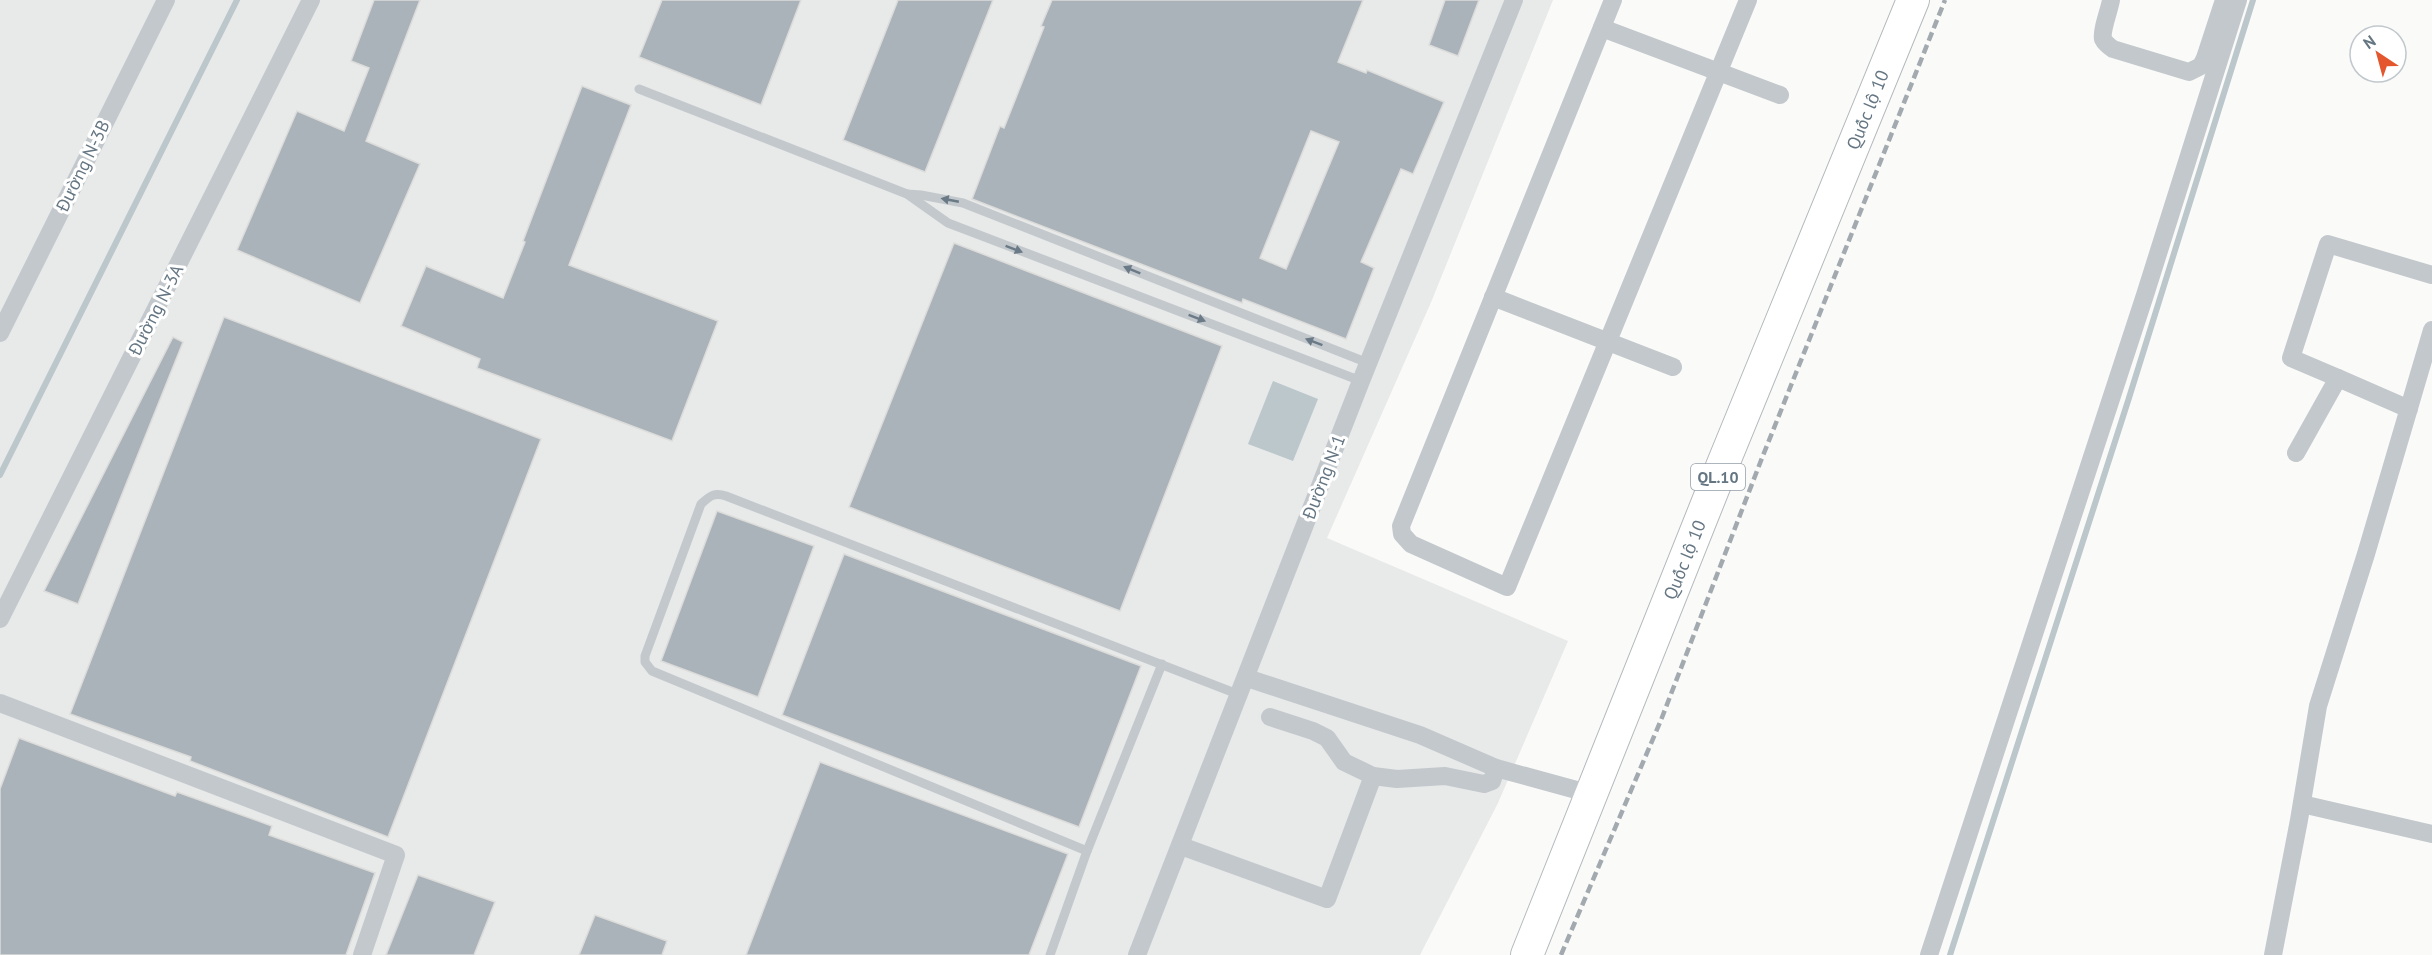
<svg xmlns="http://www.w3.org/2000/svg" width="2432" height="955" viewBox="0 0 2432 955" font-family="'PT Sans',sans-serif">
	<rect width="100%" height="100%" fill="#fafaf8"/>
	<polygon fill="#e8e9e9" points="0,0 1553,0 1432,300 1327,538 1568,641 1498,803 1420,955 0,955"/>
	<polygon fill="#bbc7cb" points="1273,381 1318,399 1293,461 1248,444"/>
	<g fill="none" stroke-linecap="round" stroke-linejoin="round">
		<g stroke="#bbc7cb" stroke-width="6">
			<polyline points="0,475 237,0"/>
			<polyline points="1950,955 2128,401 2253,0"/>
		</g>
	</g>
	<g fill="#aab3b9" stroke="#dcdcda" stroke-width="1.5" fill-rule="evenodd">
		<polygon points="374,0 420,0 366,141 420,164 360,303 237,250 297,111 344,131 369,68 351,61"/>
		<polygon points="662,0 801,0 761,105 639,57"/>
		<polygon points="898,0 993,0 925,172 843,140"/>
		<path d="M 1052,0 L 1363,0 L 1338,62 L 1366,73 L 1367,70 L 1444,102 L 1413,174 L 1401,169 L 1361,262 L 1374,268 L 1346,339 L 1243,299 L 1242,303 L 972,199 L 1000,126 L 1004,128 L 1044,27 L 1041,26 ZM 1311,131 L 1339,142 L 1286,269 L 1260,258 Z"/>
		<polygon points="1445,0 1479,0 1458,56 1429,45"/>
		<polygon points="582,86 631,105 569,265 718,321 672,441 477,368 480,359 401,326 426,266 503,298 525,242 523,241"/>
		<polygon points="954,243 1222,346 1120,611 849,507"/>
		<polygon points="224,317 541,439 388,837 190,761 191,757 70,714"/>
		<polygon points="173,337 183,342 78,604 44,591"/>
		<polygon points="717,511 814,546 758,697 661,661"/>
		<polygon points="844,554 1141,666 1079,827 782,715"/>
		<polygon points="19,738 175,796 177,792 272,826 269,835 375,873 346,955 0,955 0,789"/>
		<polygon points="820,762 1068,854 1029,955 746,955"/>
		<polygon points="418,875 495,902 474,955 386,955"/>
		<polygon points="595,915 667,941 662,955 579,955"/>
	</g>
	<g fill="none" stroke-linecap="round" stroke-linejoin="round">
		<defs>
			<polyline id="highway" points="1527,955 1723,464 1913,0"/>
		</defs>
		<use href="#highway" stroke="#b4b9bd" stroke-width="34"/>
		<g stroke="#c3c8cc" stroke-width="9">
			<polyline points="639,89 907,194 948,223 1361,381"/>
			<polyline points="907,194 921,195 963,203 1368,363"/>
			<path d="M 1087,851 L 652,671 L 645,662 L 645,656 L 701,504 C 710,496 714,492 726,496 L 1240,695"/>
			<polyline points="1050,955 1087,851 1162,664"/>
		</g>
		<g stroke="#c3c8cc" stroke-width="18">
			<polyline points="1613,0 1401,526 1402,534 1411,544 1507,587 1748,0"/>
			<path d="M 2111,0 C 2110,8 2101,31 2103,39 C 2105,43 2110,47 2113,49 L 2189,72 L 2201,66 L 2205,58 L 2224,0"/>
			<polyline points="1602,28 1780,95"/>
			<polyline points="1493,297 1673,367"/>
			<polyline points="0,333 166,0"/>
			<polyline points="2338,378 2409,409"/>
			<polyline points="2296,453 2338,378 2291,358 2328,244 2432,275"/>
			<polyline points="0,619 311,0"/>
			<polyline points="1247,678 1420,735 1496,768 1591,794"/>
			<polyline points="0,703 396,855 362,955"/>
			<polyline points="1373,776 1397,779 1445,776 1484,784 1492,781 1496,768"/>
			<polyline points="2302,804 2432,834"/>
			<polyline points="1181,846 1327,899 1373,776 1344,762 1327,738 1313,731 1270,717"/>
			<polyline points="1137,955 1361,381 1514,0"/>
			<polyline points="1929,955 2145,295 2238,0"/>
			<polyline points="2273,955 2299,820 2318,706 2366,554 2432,330"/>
		</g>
		<use href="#highway" stroke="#fff" stroke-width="32"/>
		<polyline stroke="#a2aab0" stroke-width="4.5" stroke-dasharray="9 4.5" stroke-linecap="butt" points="1561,955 1661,720 1762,458 1945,0"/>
	</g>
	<defs><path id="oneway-solid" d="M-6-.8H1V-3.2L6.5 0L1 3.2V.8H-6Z" transform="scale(1.5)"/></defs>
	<g fill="#6a7a87">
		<use href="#oneway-solid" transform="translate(950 200) rotate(-169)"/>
		<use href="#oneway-solid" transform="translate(1014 249) rotate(21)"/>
		<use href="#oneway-solid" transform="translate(1132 270) rotate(-158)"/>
		<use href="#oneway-solid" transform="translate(1197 318) rotate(21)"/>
		<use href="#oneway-solid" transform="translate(1314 342) rotate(-159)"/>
	</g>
	<g text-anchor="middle" stroke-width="6" stroke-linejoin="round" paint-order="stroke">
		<rect fill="#fff" stroke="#939fa8" stroke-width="1.5" x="1691" y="464" width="54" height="26" rx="4.5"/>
		<g font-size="16" font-weight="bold" fill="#657683">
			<text x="1718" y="483">QL.10</text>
		</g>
		<g font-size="18" fill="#657683" stroke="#fff">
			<text transform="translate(1868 110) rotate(-68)" y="6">Quốc lộ 10</text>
			<text transform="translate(83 166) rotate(-64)" y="6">Đường N-3B</text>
			<text transform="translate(156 310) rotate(-63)" y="6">Đường N-3A</text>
			<text transform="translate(1324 477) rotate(-69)" y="6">Đường N-1</text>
			<text transform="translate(1685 560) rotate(-68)" y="6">Quốc lộ 10</text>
		</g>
	</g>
	<g transform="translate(2378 54) rotate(324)"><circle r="28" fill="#ffffff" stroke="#c1c8cd" stroke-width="1.5"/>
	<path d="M0-4.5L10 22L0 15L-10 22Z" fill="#e4572e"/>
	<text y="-9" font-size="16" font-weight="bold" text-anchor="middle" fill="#657683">N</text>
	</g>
</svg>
